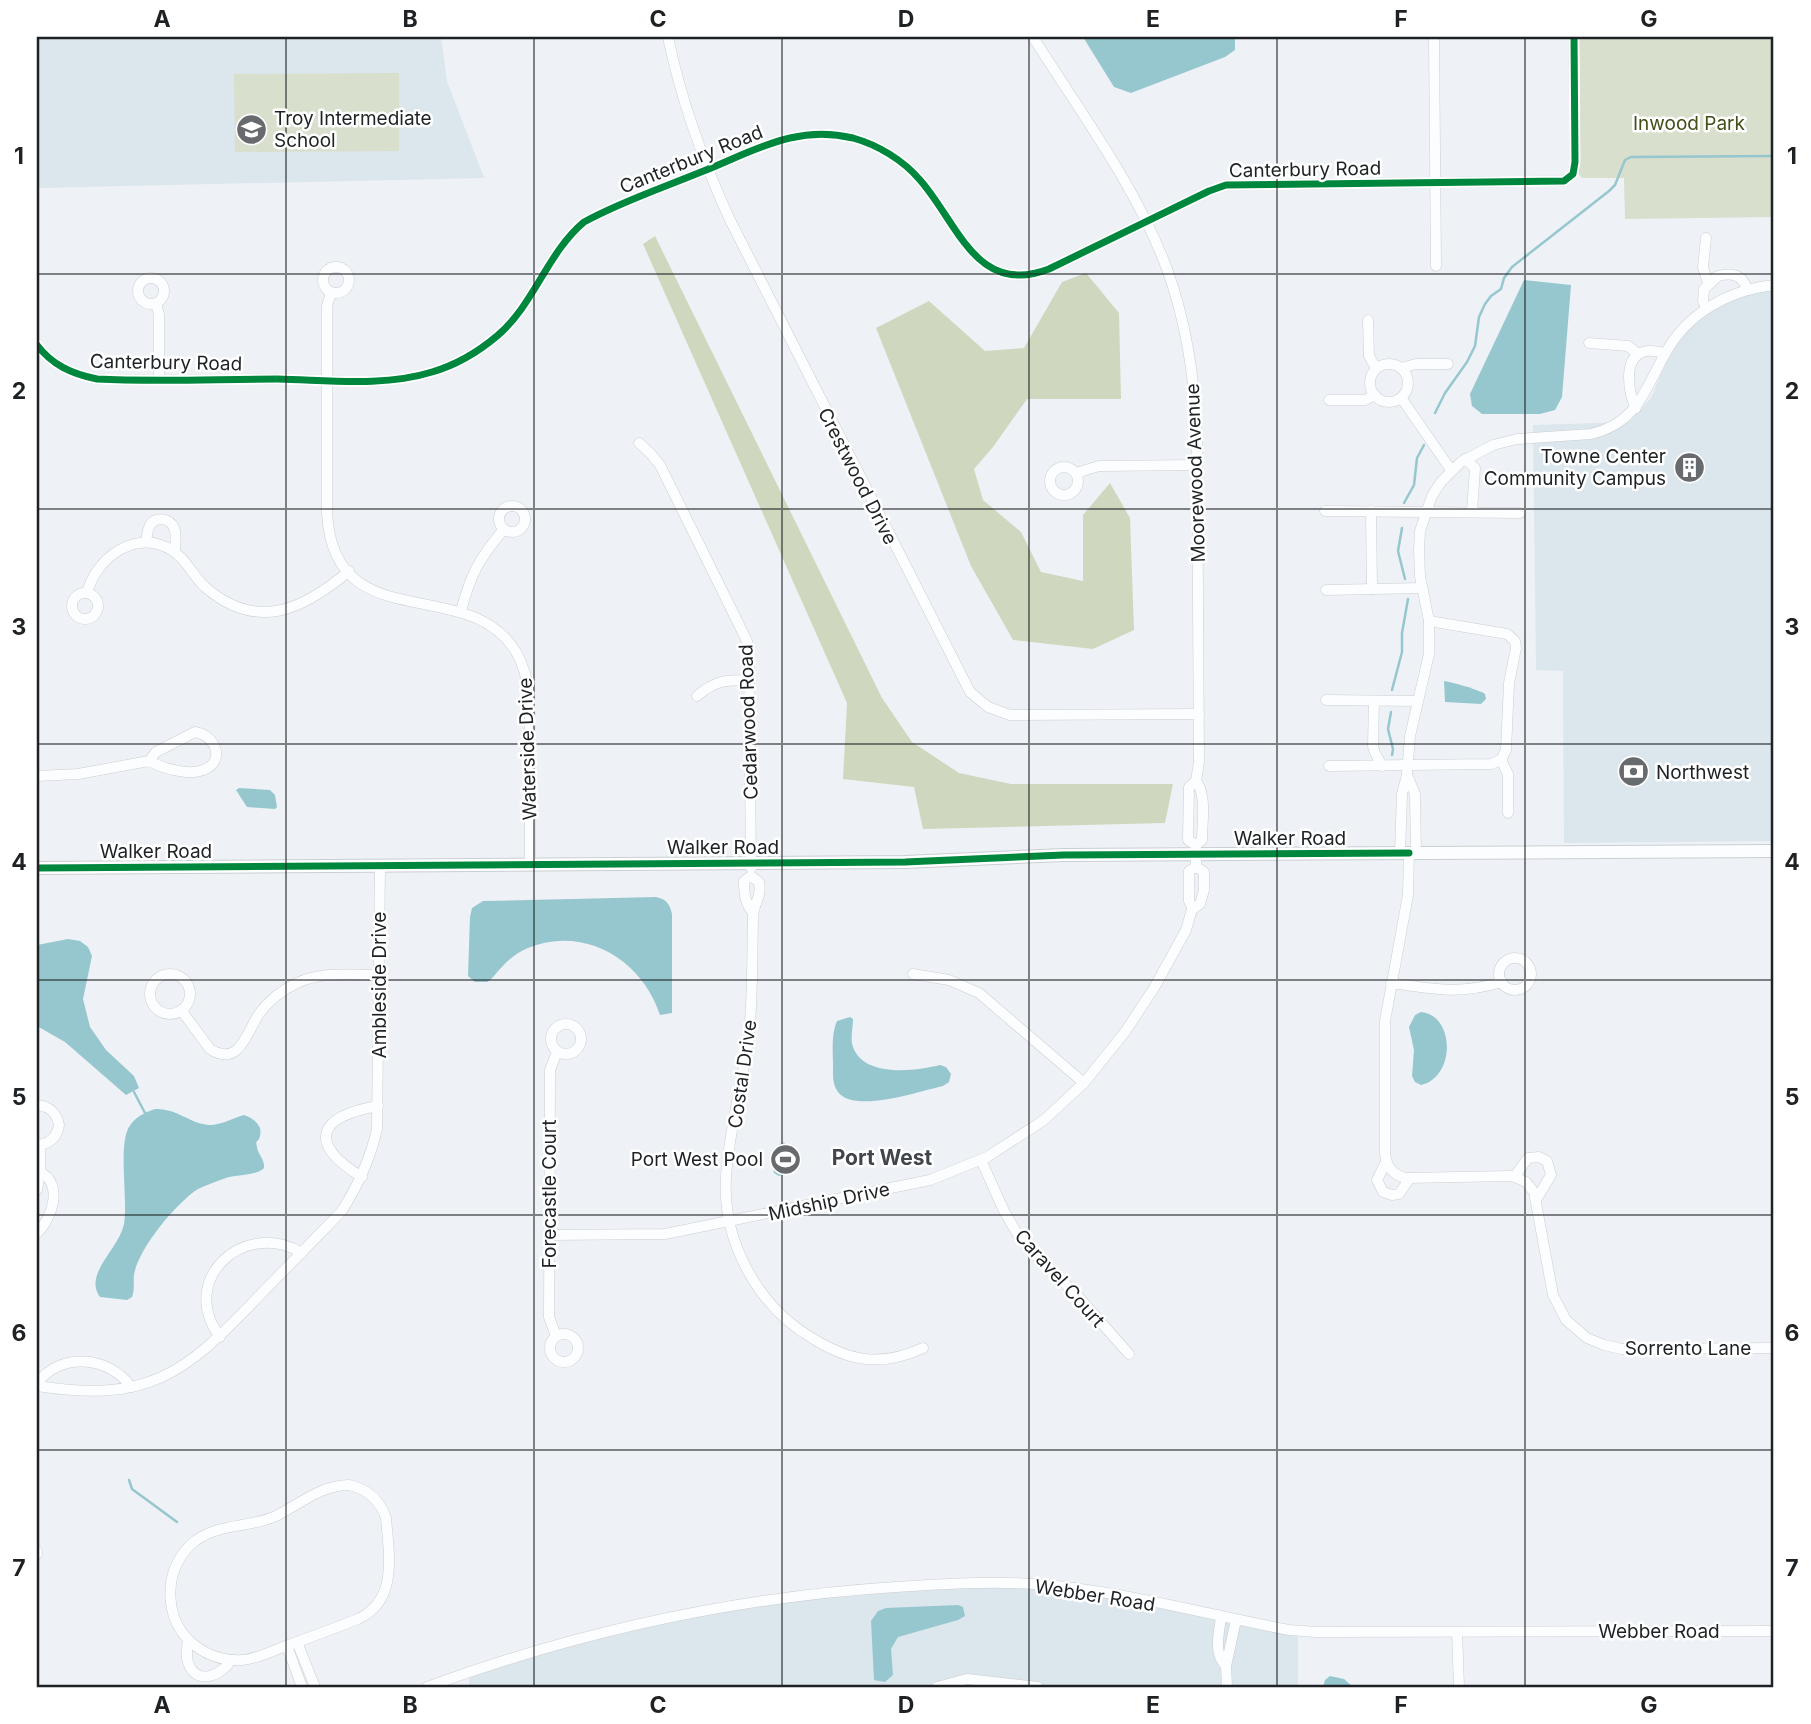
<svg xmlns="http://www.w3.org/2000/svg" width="1811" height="1724" viewBox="0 0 1811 1724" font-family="Inter,sans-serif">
	<rect width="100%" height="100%" fill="#eef2f6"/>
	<g fill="#dce6ed">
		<polygon points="37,37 441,37 447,81 484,178 37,188"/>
		<polygon points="1774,289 1774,841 1564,843 1563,671 1536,670 1533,425 1629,422 1651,398 1669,355 1682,336 1710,310 1734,298"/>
		<polygon points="990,1587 1022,1587 1088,1594 1298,1634 1298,1687 469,1687 469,1676 532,1655 671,1622 751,1606 888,1591"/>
	</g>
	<g fill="#d8dfcd">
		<polygon points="1577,37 1774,37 1774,217 1625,219 1624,178 1582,178 1579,174"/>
		<polygon points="399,73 399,151 235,152 234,74"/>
	</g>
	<g fill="#cfd8be">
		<polygon points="655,236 882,698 912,742 959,773 1011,784 1173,784 1165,823 923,829 914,787 843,779 847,703 643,244"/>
		<polygon points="1086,273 1119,313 1121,399 1027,399 993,447 974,469 983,500 1021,532 1041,572 1083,581 1083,515 1110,483 1130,518 1134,630 1093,649 1013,640 971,566 876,328 929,301 985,351 1024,348 1062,282"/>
	</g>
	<g fill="#96c7cf">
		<polygon points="1083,37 1235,37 1235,50 1225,57 1131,93 1114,87"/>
		<polygon points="1524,280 1571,285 1562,397 1555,410 1540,414 1482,414 1472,406 1470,394"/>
		<path d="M 1444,681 C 1452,682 1480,690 1485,694 L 1486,699 L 1481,704 L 1445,702 Z"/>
		<polygon points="239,788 270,790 275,795 277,807 275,809 247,807 236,790"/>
		<path d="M 656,897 C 666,899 670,904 672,914 L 672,1013 L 660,1015 C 642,960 585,925 528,948 C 518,952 509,959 502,967 C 496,972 494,978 487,982 L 475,982 L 468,976 L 470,917 L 472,908 L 483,901 Z"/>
		<polygon points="68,939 80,941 88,947 92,956 83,999 90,1027 106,1050 134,1076 139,1088 126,1095 65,1042 37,1026 37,945"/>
		<path d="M 1421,1012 C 1455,1015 1456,1077 1421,1085 L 1415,1082 L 1412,1076 L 1414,1050 L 1409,1027 L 1415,1015 Z"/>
		<path d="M 850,1017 L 853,1019 C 853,1028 850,1039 853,1047 C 864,1078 916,1071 940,1065 L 946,1067 L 951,1074 L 949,1082 L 943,1086 C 920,1091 854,1114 838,1092 C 832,1084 833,1074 833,1065 C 833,1050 831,1035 837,1021 Z"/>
		<path d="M 155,1109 C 177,1108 190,1124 210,1125 C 221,1125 233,1118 244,1115 C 253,1118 263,1125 260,1136 C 258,1144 255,1138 257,1147 C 258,1155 265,1159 264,1168 C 257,1176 235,1174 223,1179 C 215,1182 206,1185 198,1189 C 176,1203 138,1249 134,1275 C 133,1283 135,1289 132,1297 L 127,1300 L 100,1297 C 83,1274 119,1249 124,1224 C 128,1199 118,1145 129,1127 C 135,1117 144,1113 155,1109 Z"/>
		<path d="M 783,1142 L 790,1147 C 794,1159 792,1173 779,1176 L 774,1173 L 773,1167 L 780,1159 L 776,1147 Z"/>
		<polygon points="958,1605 963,1607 965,1616 958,1620 898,1637 891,1649 893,1675 885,1682 874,1680 871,1621 878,1611 886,1608"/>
		<polygon points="1330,1676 1344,1679 1353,1687 1323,1687 1325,1680"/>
	</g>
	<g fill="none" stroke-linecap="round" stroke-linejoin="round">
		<g stroke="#96c7cf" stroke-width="2.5">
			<polyline points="1435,413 1445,393 1467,362 1475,346 1479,317 1485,304 1491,296 1501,289 1504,278 1512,267 1609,191 1615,185 1625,160 1631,157 1774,156"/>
			<polyline points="1404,503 1414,485 1417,458 1424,445"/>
			<polyline points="1402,528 1398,551 1405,579"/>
			<polyline points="1392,690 1402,652 1402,633 1408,599"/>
			<polyline points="1391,712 1388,729 1393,749 1392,755"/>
			<polyline points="134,1092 145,1113"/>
			<polyline points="129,1480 132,1489 177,1522"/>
		</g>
		<defs>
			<g id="minor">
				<path d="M 668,37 C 681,100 703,161 730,220 L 970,692 L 988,707 L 1010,715 L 1199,714"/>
				<path d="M 1033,37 C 1080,112 1136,186 1167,269 C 1187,324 1195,380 1197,438 L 1199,762 L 1196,781 L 1189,787 L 1188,840 L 1196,845 L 1202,840 C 1202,823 1207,795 1196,781"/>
				<polyline points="1434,37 1436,266"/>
				<polyline points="1706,238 1703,267 1708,283"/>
				<circle cx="336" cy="280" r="13"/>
				<circle cx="151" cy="291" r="13"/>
				<path d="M 331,292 L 327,306 L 327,513 C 334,641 468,572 516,652 C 535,684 529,727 529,762 C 530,796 530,830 530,863"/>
				<polyline points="156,303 159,315 159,379"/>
				<path d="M 1706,308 L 1703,301 L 1704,289 L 1718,276 C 1733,272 1742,275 1748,290"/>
				<polyline points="1368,320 1369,356 1376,368"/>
				<polyline points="1589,343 1628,346 1638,354"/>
				<path d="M 37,345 C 52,365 72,374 97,379 C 157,382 218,379 278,379 C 328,380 384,387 432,372 C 456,365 478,352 497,336 C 534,305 547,253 584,222 C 620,202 662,188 701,172 C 730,161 759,145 790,138 C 811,133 832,133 853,138 C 878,145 903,160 920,180 C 958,223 976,297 1049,269 L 1209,191 L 1226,185 L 1564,181 L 1573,174 L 1575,162 L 1574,37"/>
				<circle cx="1389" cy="383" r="19"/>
				<polyline points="1401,368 1416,364 1448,364"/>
				<polyline points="1402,399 1451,470"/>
				<polyline points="1329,400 1365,400 1375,395"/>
				<path d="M 1636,408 C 1629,394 1622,359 1643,352 C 1650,349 1658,352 1665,353"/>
				<polyline points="639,443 650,453 660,465 747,641 749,659 751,868"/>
				<polyline points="1465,459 1475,468 1472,512"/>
				<circle cx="1064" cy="481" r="14"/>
				<polyline points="1076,473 1099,466 1197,465"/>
				<circle cx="512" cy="519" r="13"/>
				<polyline points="1325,511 1520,513"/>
				<polyline points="1371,511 1372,589"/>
				<path d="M 146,542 C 147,537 147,530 150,525 C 156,516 170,518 174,528 C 177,534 175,544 175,551"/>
				<polyline points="1326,590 1422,588"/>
				<path d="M 87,593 C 96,557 138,527 173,551 C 187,560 193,576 205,587 C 257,632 303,610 349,571"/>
				<circle cx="85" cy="606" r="13"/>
				<path d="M 461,611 C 471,573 479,559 504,529"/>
				<path d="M 697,696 C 716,680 725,680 749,680"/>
				<polyline points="1326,700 1417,701"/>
				<polyline points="1374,701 1373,746 1375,753 1382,766"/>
				<polyline points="1501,760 1508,774 1508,813"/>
				<polyline points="1329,766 1491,764 1501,760 1506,750 1509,683 1516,648 1515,641 1507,634 1429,621"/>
				<polyline points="1407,775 1415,794 1416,853"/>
				<path d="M 37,776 L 78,774 L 149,761 C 162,768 189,776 203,770 C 226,762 216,735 195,732 L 156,752 L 149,761"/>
				<polyline points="1196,849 1196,867 1189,871 1189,901 1193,909 1200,904 1204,890 1204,872 1196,867"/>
				<path d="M 1400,853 L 1402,794 L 1407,775 L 1410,736 L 1429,654 L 1429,621 L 1420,576 L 1419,550 L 1420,531 L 1432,496 L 1441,482 L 1461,462 L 1493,445 L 1517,439 L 1591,434 C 1637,423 1644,391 1665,354 C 1687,313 1729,290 1774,285"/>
				<path d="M 1409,853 L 1408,895 L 1385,1021 L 1385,1153 C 1386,1166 1392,1174 1405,1178 L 1512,1176 L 1526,1182 L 1534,1192 L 1553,1295 L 1566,1320 L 1587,1338 L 1604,1345 L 1622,1349 L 1774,1348"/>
				<path d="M 753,913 C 745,903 744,894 744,881 L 751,876 L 759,882 C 762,898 753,904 753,917 C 752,957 753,995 749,1034 C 743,1082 729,1129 726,1177 C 722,1240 757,1306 812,1338 C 850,1362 882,1367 923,1348"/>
				<circle cx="1515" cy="974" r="16"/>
				<polyline points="913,974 949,980 979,993 1084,1083"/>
				<circle cx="170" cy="994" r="20"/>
				<path d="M 1391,983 C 1436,989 1457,995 1502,982"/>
				<path d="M 181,1010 L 210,1049 C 240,1068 247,1031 259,1014 C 269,1000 282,990 297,983 C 321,971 352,975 379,975"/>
				<circle cx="566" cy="1039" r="15"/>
				<path d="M 37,1105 C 49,1106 57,1113 59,1125 C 57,1138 49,1144 37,1145"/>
				<polyline points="981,1160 1004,1211 1018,1235 1038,1258 1075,1293 1129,1354"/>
				<polyline points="1386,1162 1377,1180 1383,1192 1392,1195 1399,1194 1410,1178"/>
				<polyline points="1515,1176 1528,1158 1539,1157 1547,1161 1551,1175 1536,1200"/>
				<path d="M 362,1177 C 306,1143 318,1116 378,1106"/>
				<polyline points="37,1190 40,1172 40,1145"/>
				<path d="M 37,1233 C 52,1219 64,1184 40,1172"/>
				<polyline points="549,1235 665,1234 930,1180 987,1157 1044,1120 1084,1083 1125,1032 1154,988 1186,930 1192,909"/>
				<circle cx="564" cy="1348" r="14"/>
				<polyline points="556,1336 549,1317 550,1070 557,1052"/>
				<path d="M 220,1337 C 177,1280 244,1218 302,1253"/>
				<path d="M 37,1384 C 59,1351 110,1356 131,1387"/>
				<path d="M 37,1386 C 148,1403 184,1375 258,1297 C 285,1269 313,1241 341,1212 C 358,1186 370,1160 377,1129 L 380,865"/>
				<path d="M 349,1485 C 367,1489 380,1500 386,1518 C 389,1555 398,1601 358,1619 C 333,1629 308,1638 283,1647 C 270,1652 256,1659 242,1660 C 207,1662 175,1638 171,1603 C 168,1579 176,1556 195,1541 C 219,1523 250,1528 276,1516 C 300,1504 321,1485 349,1485 Z"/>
				<polyline points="37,1551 37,1554"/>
				<path d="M 1221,1617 C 1219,1635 1213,1652 1226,1666 L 1236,1620"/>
				<polyline points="1457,1632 1459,1687"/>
				<path d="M 188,1640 C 187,1648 185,1659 190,1667 C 200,1686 224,1673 231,1660"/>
				<polyline points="297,1642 315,1687"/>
				<polyline points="287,1646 302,1687"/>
				<polyline points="1226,1666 1227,1687"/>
				<path d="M 427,1687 C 577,1632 736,1597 896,1587 C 942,1584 988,1581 1034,1584 C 1120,1590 1204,1614 1289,1630 L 1316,1632 L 1774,1631"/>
				<polyline points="937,1687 967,1679 1038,1687"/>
			</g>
			<polyline id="tertiary" points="37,868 905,862 1064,855 1774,851"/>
		</defs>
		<use href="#minor" stroke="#cbced1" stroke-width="11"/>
		<use href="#tertiary" stroke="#cbced1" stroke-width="14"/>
		<use href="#minor" stroke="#fcfdfe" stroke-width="10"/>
		<use href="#tertiary" stroke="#fcfdfe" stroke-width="12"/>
		<defs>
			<g id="cycleway">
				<path d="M 37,345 C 52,365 72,374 97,379 C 157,382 218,379 278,379 C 328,380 384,387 432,372 C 456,365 478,352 497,336 C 534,305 547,253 584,222 C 620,202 662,188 701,172 C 730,161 759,145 790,138 C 811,133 832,133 853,138 C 878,145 903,160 920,180 C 958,223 976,297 1049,269 L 1209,191 L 1226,185 L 1564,181 L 1573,174 L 1575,162 L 1574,37"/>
				<polyline points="37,868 905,862 1064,855 1409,853"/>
			</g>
		</defs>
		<use href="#cycleway" stroke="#fff" stroke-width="11"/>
		<use href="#cycleway" stroke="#00873e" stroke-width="7"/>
	</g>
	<path fill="none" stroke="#1f2224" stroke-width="2" stroke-opacity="0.55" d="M 286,37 L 286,1687M 534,37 L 534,1687M 782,37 L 782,1687M 1029,37 L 1029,1687M 1277,37 L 1277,1687M 1525,37 L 1525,1687M 37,274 L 1774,274M 37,509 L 1774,509M 37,744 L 1774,744M 37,980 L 1774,980M 37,1215 L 1774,1215M 37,1450 L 1774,1450"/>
	<defs>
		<symbol id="school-disc" viewBox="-11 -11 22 22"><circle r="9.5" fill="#676b6e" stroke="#fff"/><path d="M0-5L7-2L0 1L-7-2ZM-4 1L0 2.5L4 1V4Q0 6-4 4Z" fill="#fff"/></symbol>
		<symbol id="building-disc" viewBox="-11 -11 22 22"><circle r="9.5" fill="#676b6e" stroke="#fff"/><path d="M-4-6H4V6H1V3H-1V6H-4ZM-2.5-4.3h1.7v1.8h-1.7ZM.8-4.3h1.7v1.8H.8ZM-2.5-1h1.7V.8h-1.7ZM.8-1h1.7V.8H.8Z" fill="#fff"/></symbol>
		<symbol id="bank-disc" viewBox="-11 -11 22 22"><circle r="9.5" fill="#676b6e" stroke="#fff"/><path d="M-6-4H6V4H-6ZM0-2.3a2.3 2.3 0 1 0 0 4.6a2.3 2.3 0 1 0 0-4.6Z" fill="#fff"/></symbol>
		<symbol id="stadium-disc" viewBox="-11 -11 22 22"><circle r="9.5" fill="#676b6e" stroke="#fff"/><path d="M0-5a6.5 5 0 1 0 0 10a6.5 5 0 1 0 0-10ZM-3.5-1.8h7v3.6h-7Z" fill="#fff"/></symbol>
	</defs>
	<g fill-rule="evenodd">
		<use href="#school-disc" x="234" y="112" width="35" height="35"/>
		<use href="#building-disc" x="1672" y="450" width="35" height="35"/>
		<use href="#bank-disc" x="1616" y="754" width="35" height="35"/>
		<use href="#stadium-disc" x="768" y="1142" width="35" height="35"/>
	</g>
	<g text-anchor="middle" stroke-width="5" stroke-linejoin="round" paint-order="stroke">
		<g font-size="19" fill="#1f2224" stroke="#fff" text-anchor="start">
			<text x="274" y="125">Troy Intermediate<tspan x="274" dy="22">School</tspan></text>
			<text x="1666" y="463" text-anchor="end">Towne Center<tspan x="1666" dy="22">Community Campus</tspan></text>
			<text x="1656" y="779">Northwest</text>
			<text x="763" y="1166" text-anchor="end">Port West Pool</text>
		</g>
		<g font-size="19" fill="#434f18" stroke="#fff">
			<text x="1689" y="130">Inwood Park</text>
		</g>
		<g font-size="19" fill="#1f2224" stroke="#fff">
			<text transform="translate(691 159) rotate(-22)" y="7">Canterbury Road</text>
			<text transform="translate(1305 169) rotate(-1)" y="7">Canterbury Road</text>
			<text transform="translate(166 362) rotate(1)" y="7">Canterbury Road</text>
			<text transform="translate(1195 473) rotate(-92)" y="7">Moorewood Avenue</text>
			<text transform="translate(858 476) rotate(63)" y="7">Crestwood Drive</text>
			<text transform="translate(748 722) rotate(-92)" y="7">Cedarwood Road</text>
			<text transform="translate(527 749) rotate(-92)" y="7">Waterside Drive</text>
			<text x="1290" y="845">Walker Road</text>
			<text x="723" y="854">Walker Road</text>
			<text x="156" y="858">Walker Road</text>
			<text transform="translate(379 985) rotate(-90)" y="7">Ambleside Drive</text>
			<text transform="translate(742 1074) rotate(-82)" y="7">Costal Drive</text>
			<text transform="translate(549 1194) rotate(-90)" y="7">Forecastle Court</text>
			<text transform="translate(829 1201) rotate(-12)" y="7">Midship Drive</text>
			<text transform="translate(1060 1278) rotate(48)" y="7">Caravel Court</text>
			<text x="1688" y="1355">Sorrento Lane</text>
			<text transform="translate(1095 1595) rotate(9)" y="7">Webber Road</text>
			<text x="1659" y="1638">Webber Road</text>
		</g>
		<g font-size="21" font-weight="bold" fill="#40464b" stroke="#fff">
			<text x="882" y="1165">Port West</text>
		</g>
	</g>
	<rect width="1811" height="1724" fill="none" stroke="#ffffff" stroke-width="77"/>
	<rect x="38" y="38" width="1734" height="1648" fill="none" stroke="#1f2224" stroke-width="2.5"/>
	<g font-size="23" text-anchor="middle" font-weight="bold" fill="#1f2224">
		<text x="162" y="27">A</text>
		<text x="410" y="27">B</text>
		<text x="658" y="27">C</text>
		<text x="906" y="27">D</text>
		<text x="1153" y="27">E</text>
		<text x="1401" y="27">F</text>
		<text x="1649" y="27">G</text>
		<text x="19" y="164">1</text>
		<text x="1792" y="164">1</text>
		<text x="19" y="399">2</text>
		<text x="1792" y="399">2</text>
		<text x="19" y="635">3</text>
		<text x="1792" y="635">3</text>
		<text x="19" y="870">4</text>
		<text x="1792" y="870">4</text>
		<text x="19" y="1105">5</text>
		<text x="1792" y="1105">5</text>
		<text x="19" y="1341">6</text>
		<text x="1792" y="1341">6</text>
		<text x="19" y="1576">7</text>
		<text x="1792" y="1576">7</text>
		<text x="162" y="1713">A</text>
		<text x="410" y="1713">B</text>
		<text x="658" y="1713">C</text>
		<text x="906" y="1713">D</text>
		<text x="1153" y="1713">E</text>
		<text x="1401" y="1713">F</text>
		<text x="1649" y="1713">G</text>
	</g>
</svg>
